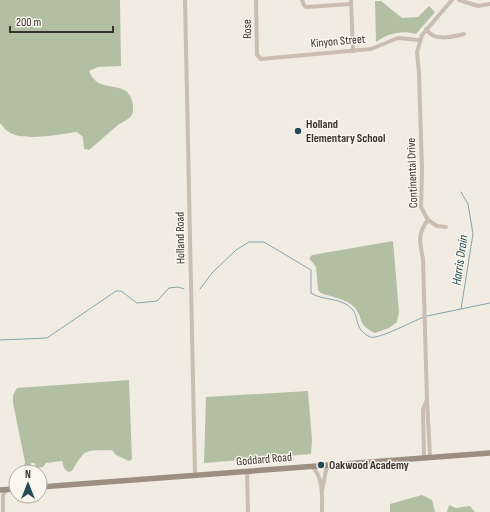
<svg xmlns="http://www.w3.org/2000/svg" width="490" height="512" viewBox="0 0 490 512" font-family="'Sofia Sans Condensed',sans-serif">
	<rect width="100%" height="100%" fill="#f1ece2"/>
	<g fill="#b2bfa3">
		<path d="M 0,0 L 120,0 L 121,66 L 98,67 L 89,71 C 97,91 114,83 126,91 C 132,95 136,110 131,116 C 128,120 122,122 118,125 C 108,133 99,142 89,150 L 84,149 L 83,137 L 77,132 C 61,134 22,142 9,132 C 5,130 3,126 0,123 Z"/>
		<path d="M 375,1 L 381,1 L 402,18 L 418,17 L 429,6 L 435,12 L 416,34 C 401,30 389,33 376,42 Z"/>
		<path d="M 393,241 L 399,312 L 397,322 L 389,328 L 375,333 C 357,325 364,318 354,307 C 347,299 331,297 321,293 L 318,290 L 316,267 L 309,258 L 312,255 Z"/>
		<path d="M 129,380 L 132,459 L 129,461 L 116,455 L 112,450 C 85,451 86,447 72,471 L 68,472 L 64,468 L 62,461 L 46,463 L 43,467 L 37,468 L 34,463 L 31,463 L 30,469 L 24,470 L 25,462 L 13,403 L 13,395 L 17,388 Z"/>
		<polygon points="308,391 312,440 311,454 204,463 206,397"/>
		<polygon points="422,495 432,500 435,512 390,512 390,504"/>
		<polygon points="449,505 456,508 470,506 475,512 447,512"/>
	</g>
	<g fill="none" stroke-linecap="round" stroke-linejoin="round">
		<g stroke="#84a4ac" stroke-width="1">
			<polyline points="461,192 468,204 473,234 461,309"/>
			<path d="M 200,289 L 212,273 L 236,250 L 249,242 L 264,242 L 311,270 L 311,293 C 322,301 342,297 352,309 C 360,318 353,328 370,337 C 378,340 413,321 424,317"/>
			<polyline points="427,316 490,303"/>
			<polyline points="0,340 47,338 116,291 121,291 137,303 157,301 169,288 178,287 184,289"/>
		</g>
		<g stroke="#c9beaf" stroke-width="4">
			<polyline points="185,0 195,475"/>
			<polyline points="256,0 257,55 261,59 371,49 398,38 419,40"/>
			<polyline points="302,0 304,5 306,7 351,4"/>
			<polyline points="351,0 353,51"/>
			<polyline points="459,0 478,6 490,4"/>
			<path d="M 426,29 C 434,42 452,37 464,34"/>
			<path d="M 428,220 C 417,233 420,244 423,259 L 427,400 L 430,457"/>
			<polyline points="446,227 437,226 428,220 421,207 422,170 419,73 417,52 422,35 452,0"/>
			<polyline points="424,458 423,409 427,400"/>
			<path d="M 311,466 C 324,476 322,497 322,512"/>
			<polyline points="247,471 248,512"/>
			<polyline points="322,491 326,470 331,465"/>
			<polyline points="3,512 3,495 7,489"/>
		</g>
		<g stroke="#9c8e80" stroke-width="5.5">
			<polyline points="40,487 490,453"/>
			<polyline points="0,490 16,489"/>
		</g>
	</g>
	<g fill="#254b56" stroke="#f9f6ee" stroke-width="1.5">
		<circle cx="298" cy="131" r="4"/>
		<circle cx="321" cy="465" r="4"/>
	</g>
	<g text-anchor="middle" stroke-width="3" stroke-linejoin="round" paint-order="stroke">
		<g font-size="12" fill="#38322c" stroke="#f9f6ee">
			<text transform="translate(247 29) rotate(-92)" y="4">Rose</text>
			<text transform="translate(338 41) rotate(-5)" y="4">Kinyon Street</text>
			<text transform="translate(412 173) rotate(-92)" y="4">Continental Drive</text>
			<text transform="translate(180 238) rotate(-91)" y="4">Holland Road</text>
			<text transform="translate(264 459) rotate(-5)" y="4">Goddard Road</text>
		</g>
		<g font-size="12" font-weight="bold" fill="#38322c" stroke="#f9f6ee" text-anchor="start">
			<text x="306" y="128">Holland<tspan x="306" dy="14">Elementary School</tspan></text>
			<text x="329" y="469">Oakwood Academy</text>
		</g>
		<g font-size="13" font-style="italic" fill="#254b56" stroke="#f9f6ee">
			<text transform="translate(459 260) rotate(-82)" y="5">Harris Drain</text>
		</g>
	</g>
	<g transform="translate(28 484)"><circle r="19" fill="#f9f6ee" stroke="#aca8a0"/>
	<path d="M0-3L7 15L0 10L-7 15Z" fill="#254b56"/>
	<text y="-6" font-size="11" font-weight="bold" text-anchor="middle" fill="#38322c">N</text>
	</g>
	<path d="M10 26v6h103v-6" fill="none" stroke="#38322c" stroke-width="2"/>
	<text x="16" y="26" font-size="12" fill="#38322c" stroke="#f9f6ee" stroke-width="3" paint-order="stroke">200 m</text>
</svg>
